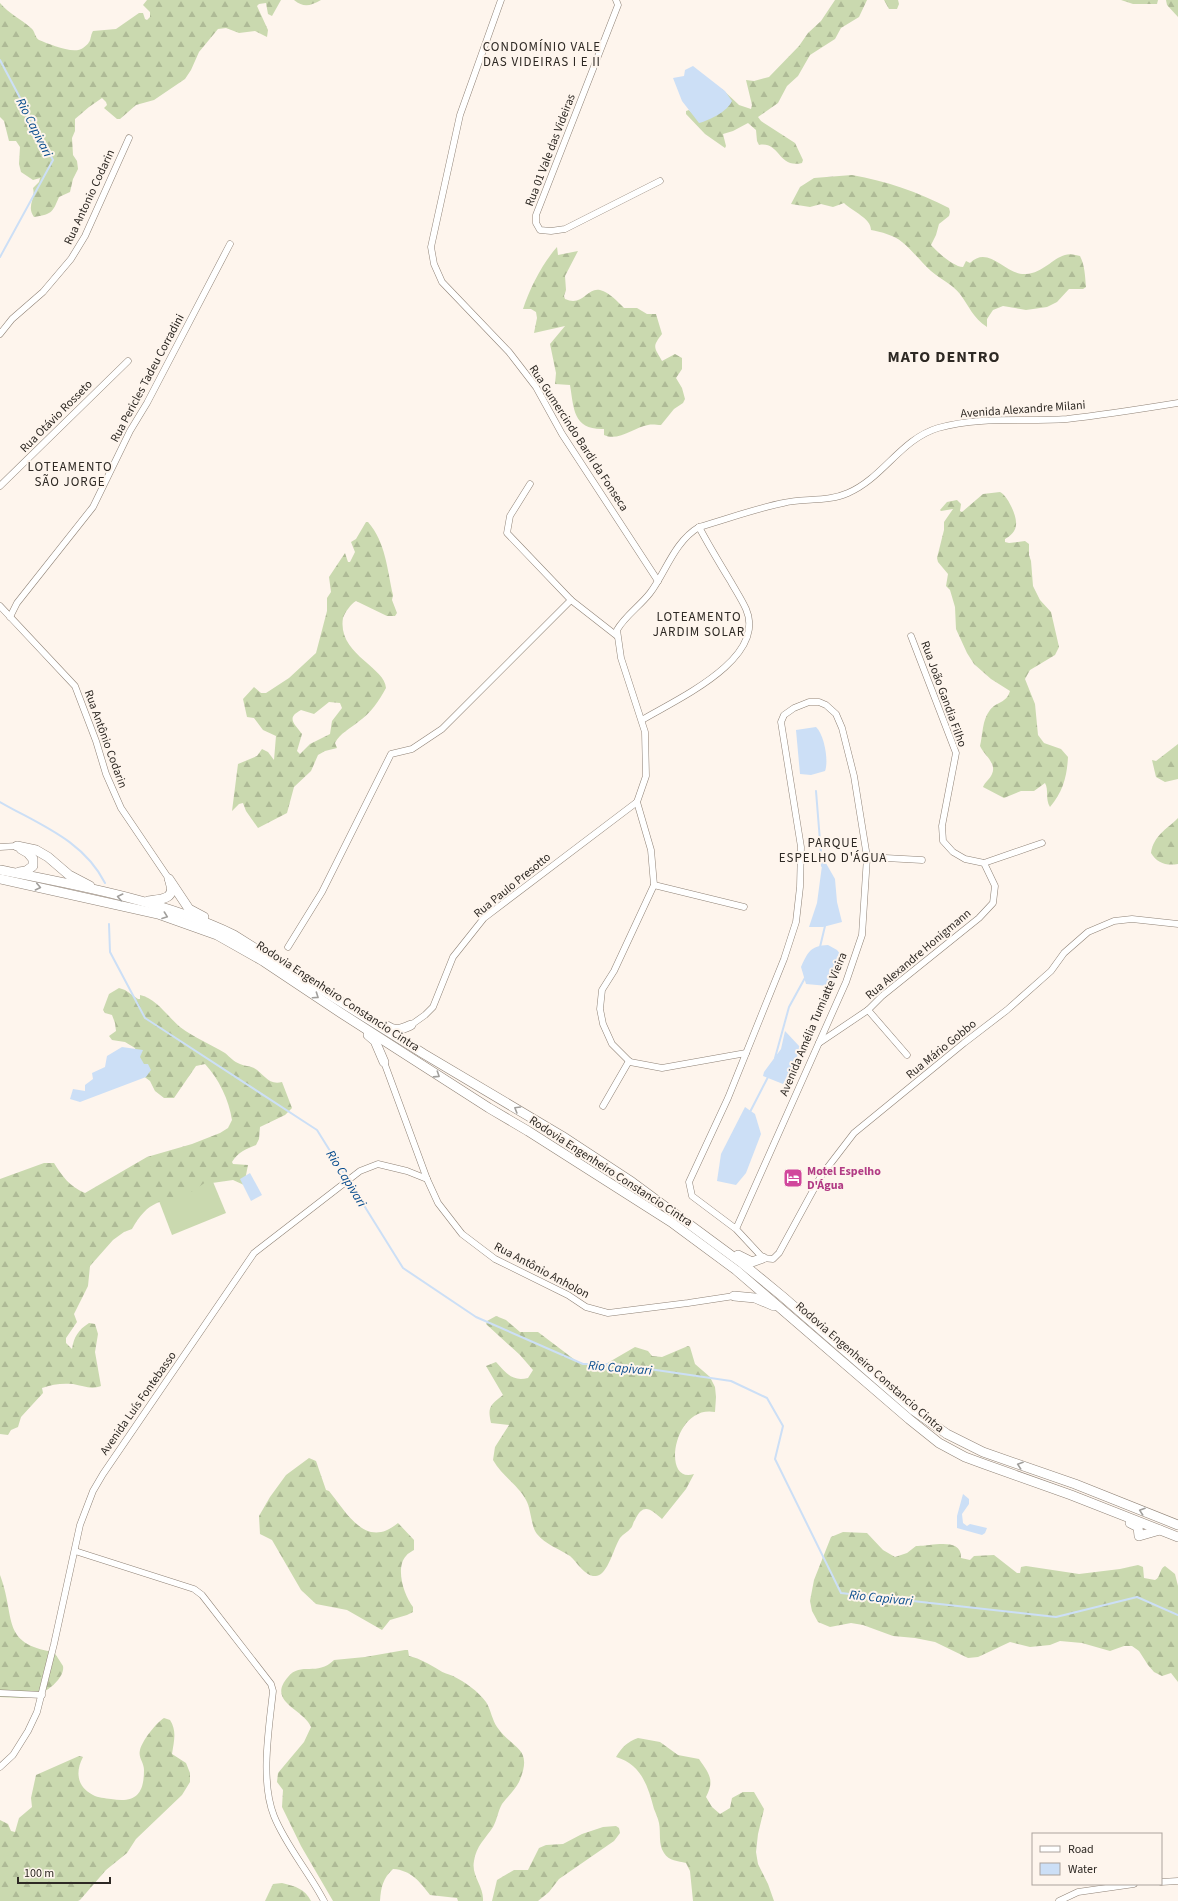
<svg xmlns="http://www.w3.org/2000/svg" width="1178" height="1901" viewBox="0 0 1178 1901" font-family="'Source Sans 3',sans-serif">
	<defs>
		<pattern id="forest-firs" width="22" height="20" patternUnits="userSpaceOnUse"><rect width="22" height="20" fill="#cad9af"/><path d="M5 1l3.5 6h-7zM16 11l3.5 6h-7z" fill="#aeba96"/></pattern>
	</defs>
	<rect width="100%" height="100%" fill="#fef5ed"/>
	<polygon fill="#cad9af" points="211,1177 226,1213 172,1235 159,1201"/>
	<g fill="url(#forest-firs)" fill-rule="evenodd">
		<path d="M 147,0 L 281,0 L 272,16 L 268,14 L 266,3 L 259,4 L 257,6 L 268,30 L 267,37 L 255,31 L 239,33 L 226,28 L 218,29 L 199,52 L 191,70 L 185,79 L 154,100 L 136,105 L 120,119 L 117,119 L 104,108 L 107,105 L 106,102 L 102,98 L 89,107 L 75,119 L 75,131 L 72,138 L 73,155 L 77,161 L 78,169 L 73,179 L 70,192 L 59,197 C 52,214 51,214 34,217 C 26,206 36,199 33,188 L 39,182 L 40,178 L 33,180 L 21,172 L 19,164 L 20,147 L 16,141 L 9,141 L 4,121 L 0,117 L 0,3 C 9,14 21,19 31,28 C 35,31 35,38 39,40 C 49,44 74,55 83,48 C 93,41 89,38 93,31 L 116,29 L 139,13 L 143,13 L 145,19 L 147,20 L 150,17 L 150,12 L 143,5 Z"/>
		<path d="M 294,0 L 321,0 C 310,6 304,8 294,0 Z"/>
		<path d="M 835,0 L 867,0 L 859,17 L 841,28 L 835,39 L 810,55 L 798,76 L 787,86 L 778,103 L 758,117 L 761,121 L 795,143 L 803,160 L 802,163 C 778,169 780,141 759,145 L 757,141 L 756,130 L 748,123 L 733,131 L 723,134 L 726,146 L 725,148 L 705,134 L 686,114 L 686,111 L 689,110 L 697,118 L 722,89 L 739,105 L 751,109 L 752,105 L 746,80 L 754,81 L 769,77 L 799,46 L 808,33 L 821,21 Z"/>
		<polygon points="884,0 898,0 899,4 897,9 889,9"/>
		<polygon points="1121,0 1158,0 1157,4 1133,4"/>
		<polygon points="1166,0 1178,0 1178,17 1167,5"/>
		<path d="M 852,175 C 886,181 918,192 949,208 L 950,212 L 949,216 L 939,224 L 936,235 L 931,245 C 937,252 954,267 963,267 L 966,261 L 970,263 C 989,244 1006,276 1026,274 C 1043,273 1053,258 1065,255 C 1070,253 1076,255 1080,256 C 1085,266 1085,276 1086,287 L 1083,289 L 1069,289 L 1057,302 L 1047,307 L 1026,310 L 1003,306 L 993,310 L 987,319 L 987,327 C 973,318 969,306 960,294 C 951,283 941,280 931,271 C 921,262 913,251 902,242 C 894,235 881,232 871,230 C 871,218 853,212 844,203 L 833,207 L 821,204 L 810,207 L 791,204 L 800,187 L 814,178 Z"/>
		<path d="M 557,247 L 558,255 L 578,251 L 565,276 L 566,290 L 564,296 L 565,299 C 583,307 587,287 600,290 C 610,293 617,301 624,308 L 637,308 L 647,314 L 656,314 L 662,334 C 652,347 654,347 662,361 L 675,354 L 682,358 L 682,369 L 676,378 L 682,388 L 685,399 L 683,403 L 674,409 L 661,425 C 657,425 652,424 648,425 C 635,427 618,442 604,435 L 604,429 C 573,430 574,409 570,385 L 555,384 L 556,373 L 550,344 L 565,326 L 534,333 L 537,318 L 536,312 L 531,309 L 523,309 C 530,288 542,264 557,247 Z"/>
		<path d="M 1000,492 C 1007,495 1016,514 1016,522 C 1017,530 1011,536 1005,539 L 1005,542 L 1009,543 L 1025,541 L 1029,544 L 1029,555 L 1031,561 L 1033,586 L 1040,600 L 1051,612 L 1059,647 L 1055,655 L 1030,670 L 1025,679 L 1035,704 L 1038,735 L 1044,743 L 1061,749 L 1068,757 C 1067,776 1063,792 1050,807 C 1045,799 1049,790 1045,783 L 1034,791 L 1021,791 L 1004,798 L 983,787 C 985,782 990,779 992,774 C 997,763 984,755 980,746 C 983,734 982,720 990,710 C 997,701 1006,704 1010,691 L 991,679 L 974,664 L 967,653 L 956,629 L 955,607 L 950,590 L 946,586 L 948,574 L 938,562 L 937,558 L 944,530 L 944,522 L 953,509 L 941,511 L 940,510 L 947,502 L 957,500 L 961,504 L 960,511 L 962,512 L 983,494 Z"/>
		<path d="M 366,522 L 368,522 C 386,543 387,569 393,595 L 392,600 L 397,613 L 395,616 L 387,616 L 356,601 C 351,604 345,612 343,618 C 337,654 385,667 386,688 C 379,701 371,713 358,722 C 350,729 340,733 335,743 L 337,748 L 325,751 L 318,755 L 311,771 L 294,787 L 287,813 L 258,828 L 246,811 L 243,803 L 239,804 L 232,811 L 238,764 L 257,756 L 262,749 L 268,752 L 274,760 L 276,736 L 263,730 L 254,718 L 247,717 L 243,699 L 254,687 L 261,693 L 266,693 L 289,678 L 316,653 L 327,611 L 327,598 L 331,592 L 329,577 L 345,553 L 348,562 L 350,562 L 355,552 L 351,542 L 356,539 ZM 329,702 L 340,703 L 342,708 L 332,721 L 330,734 L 310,744 L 300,754 L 297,751 L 302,734 C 294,723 286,718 301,710 L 314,714 Z"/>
		<polygon points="1178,744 1178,779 1165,782 1156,777 1152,760 1156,761"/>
		<path d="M 1178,818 L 1178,864 C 1166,866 1157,863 1151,853 C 1154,835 1166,830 1178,818 Z"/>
		<path d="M 119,988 L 125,990 L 138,999 L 140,999 L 140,995 C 156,998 168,1017 180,1027 C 195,1038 210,1044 225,1053 C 230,1057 234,1062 240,1064 C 244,1066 250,1066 254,1068 C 264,1074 269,1086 282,1082 L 292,1108 L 285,1115 L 260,1127 L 259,1139 L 256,1145 C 246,1149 238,1152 232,1162 L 233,1164 L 248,1165 L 244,1185 L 233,1180 L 212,1183 L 210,1180 C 202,1183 197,1190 189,1193 C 160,1203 149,1199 132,1229 L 124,1232 L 113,1240 L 90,1266 L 88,1286 L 74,1314 L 77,1322 L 66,1338 L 66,1343 L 72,1349 C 74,1337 78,1330 89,1323 L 95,1324 L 98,1334 L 95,1352 L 101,1386 C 91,1390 84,1386 73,1384 C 63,1383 52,1384 42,1388 L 43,1393 L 21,1417 L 18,1427 L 11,1430 L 8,1435 L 0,1434 L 0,1179 L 44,1163 L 54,1163 C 62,1176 70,1187 85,1193 L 147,1157 L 192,1144 L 220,1133 L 228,1128 L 232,1120 C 229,1100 219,1079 205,1064 L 196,1066 L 174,1098 L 164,1098 L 155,1091 L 150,1081 L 142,1075 L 135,1048 L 125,1042 L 112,1040 L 109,1036 L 116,1031 L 115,1023 L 112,1015 L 105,1013 L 103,1010 L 109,994 Z"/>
		<path d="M 496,1316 L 506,1320 L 520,1332 L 538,1332 L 575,1360 L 584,1364 L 604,1365 L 635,1347 L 648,1351 L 652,1356 L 662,1357 L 688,1346 L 690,1347 L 695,1364 L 710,1377 L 715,1387 L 716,1397 L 715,1412 C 673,1404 661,1485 694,1474 L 686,1489 L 662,1519 C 651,1509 643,1502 635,1520 C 633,1522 633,1526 631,1528 C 628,1532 623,1534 620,1538 C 614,1547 608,1575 596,1576 C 585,1577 577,1562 570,1556 C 559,1549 545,1544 537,1534 C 531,1527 531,1508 526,1500 C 518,1485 502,1476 493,1460 L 495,1447 L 509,1425 L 491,1423 C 487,1406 491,1405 503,1395 L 486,1366 L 496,1362 C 506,1373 512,1382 528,1378 L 533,1370 L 520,1355 L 486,1324 L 487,1321 Z"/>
		<path d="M 309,1458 L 316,1461 L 326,1490 L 329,1491 C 347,1513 366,1550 398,1523 L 414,1540 L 414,1550 C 411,1552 408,1553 406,1556 C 395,1568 404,1596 413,1607 L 413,1612 L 407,1615 L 390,1620 L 382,1630 L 347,1610 L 316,1604 L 301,1590 L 272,1540 L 260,1534 L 259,1516 L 270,1497 L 286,1475 Z"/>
		<path d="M 843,1532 L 867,1533 L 883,1550 L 895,1557 L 907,1553 L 916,1546 C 929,1547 962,1536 961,1558 L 970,1560 L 974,1556 L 994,1555 L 1017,1573 L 1020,1573 L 1021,1567 L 1026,1566 L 1079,1574 L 1120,1569 L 1138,1565 L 1143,1567 L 1144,1578 L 1155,1580 C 1161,1577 1159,1569 1165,1566 L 1175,1574 L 1178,1586 L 1178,1682 L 1171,1673 L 1162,1676 L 1154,1672 L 1148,1665 L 1139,1651 L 1132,1646 L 1124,1646 L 1110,1651 L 1082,1643 L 1060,1641 L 1050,1645 L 1030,1647 L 1010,1642 L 978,1657 L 968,1658 L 935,1642 L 915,1638 L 893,1636 L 863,1625 L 851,1623 L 830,1627 L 818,1622 L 812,1611 L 810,1601 L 814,1580 L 831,1537 Z"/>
		<path d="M 0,1575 C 16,1617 0,1644 54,1652 L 63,1666 C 64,1671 61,1676 58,1680 C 42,1699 23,1699 0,1697 Z"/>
		<path d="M 405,1650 L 408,1650 L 409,1656 C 421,1659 429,1664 439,1670 C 443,1673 449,1674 453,1676 C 465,1682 478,1691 486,1702 C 491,1710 492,1720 497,1727 C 513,1750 534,1747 519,1782 C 515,1790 507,1797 502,1804 C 498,1811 497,1820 493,1827 C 486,1838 476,1846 474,1861 C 471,1876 484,1886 483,1901 L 458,1901 L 457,1898 L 430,1895 C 420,1882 411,1870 393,1869 C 383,1878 381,1887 380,1901 L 333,1901 L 301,1846 L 282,1807 L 283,1790 L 277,1782 L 278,1773 L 304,1742 L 311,1727 C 304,1709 266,1702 288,1677 C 301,1661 317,1677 334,1660 L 365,1657 Z"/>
		<path d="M 164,1718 L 170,1720 C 177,1731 174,1741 172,1754 L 186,1763 L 190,1773 L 190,1782 L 182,1795 L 136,1839 L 127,1853 L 106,1870 L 80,1900 L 78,1901 L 0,1901 L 0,1820 L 8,1824 L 11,1831 L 15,1832 L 19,1818 L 32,1807 L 31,1798 L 36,1775 L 79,1756 L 83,1757 C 75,1772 77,1787 93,1795 C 98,1798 105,1798 111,1799 C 135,1803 144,1795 144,1770 C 144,1762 138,1758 140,1750 C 142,1741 156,1723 164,1718 Z"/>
		<path d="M 638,1738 L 660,1742 L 678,1755 L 699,1759 C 709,1774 715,1779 706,1797 L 712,1807 L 720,1814 L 730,1808 L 732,1798 L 743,1792 L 754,1792 L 764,1809 L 758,1834 L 756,1852 L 758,1864 L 768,1884 L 774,1901 L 693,1901 L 690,1871 L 686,1863 C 678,1861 669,1861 664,1853 C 658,1844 661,1833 659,1823 C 658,1818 656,1814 654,1809 C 648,1786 641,1764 616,1757 C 622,1747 627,1742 638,1738 Z"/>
		<polygon points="616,1826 619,1828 620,1833 614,1841 559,1879 549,1892 538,1901 492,1901 497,1880 514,1870 528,1870 539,1848 546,1845 563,1844 582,1834 603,1827"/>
		<path d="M 282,1883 C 295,1886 305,1889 311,1901 L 265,1901 L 273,1884 Z"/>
	</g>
	<g fill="#ccdff6">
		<path d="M 693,66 L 725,91 L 732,101 C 727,112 710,120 699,123 L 682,101 L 673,78 L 684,76 L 685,70 Z"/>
		<path d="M 816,727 C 824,734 829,761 825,771 L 811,775 L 800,774 L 796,730 Z"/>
		<polygon points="823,858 835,879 837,902 842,922 823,927 809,927 817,903"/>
		<path d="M 828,945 L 837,950 L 841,955 L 837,978 L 828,986 L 806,984 L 801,967 C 808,952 810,946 828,945 Z"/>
		<polygon points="785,1031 800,1047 796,1060 783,1084 763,1076 764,1072 781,1049"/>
		<polygon points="122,1047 143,1050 140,1057 144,1064 148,1064 151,1070 146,1077 80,1102 70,1099 73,1089 85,1091 85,1085 93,1079 92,1073 105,1067 107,1056"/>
		<polygon points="745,1107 755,1114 761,1134 746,1173 736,1185 717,1181 721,1154"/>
		<polygon points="250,1173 262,1195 251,1201 240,1179"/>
		<polygon points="963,1494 969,1499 969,1504 962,1514 963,1523 967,1526 970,1524 987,1528 985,1533 982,1535 957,1528 957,1516"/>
	</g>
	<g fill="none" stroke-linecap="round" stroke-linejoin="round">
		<g stroke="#ccdff6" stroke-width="2">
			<polyline points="0,60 53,160 0,257"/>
			<polyline points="816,791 822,866"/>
			<path d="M 0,802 C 40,825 83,840 105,883"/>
			<polyline points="109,924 110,952 145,1018 317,1130 403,1268 476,1317 583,1364 615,1364 731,1381 767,1398 783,1426 775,1459 841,1593 1056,1617 1137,1597 1178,1615"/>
			<polyline points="820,947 825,926"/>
			<polyline points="775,1058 789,1007 806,976"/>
			<polyline points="750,1112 768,1077"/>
		</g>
		<defs>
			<g id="minor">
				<polyline points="501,0 460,115 431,247 434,264 442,282 509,352 536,387 562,434 658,581"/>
				<polyline points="616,0 618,5 536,215 536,223 540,230 551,231 565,229 660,181"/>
				<polyline points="0,334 12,319 43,292 71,259 85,236 129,138"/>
				<polyline points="530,484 510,516 507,533 571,600 617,636"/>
				<polyline points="0,486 128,361"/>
				<polyline points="0,606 75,686 96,741 106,774 121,808 169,879"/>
				<polyline points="10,617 17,603 93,507 130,431 147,403 230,244"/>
				<polyline points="911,636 956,753 942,826 943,841 953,852 965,859 984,863 1042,843"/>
				<path d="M 642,720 C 675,700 768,659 746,609 C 742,600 736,591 731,582 C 720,564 709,546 699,527"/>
				<path d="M 637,802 L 646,776 L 645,732 L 621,658 L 617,630 C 625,616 640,606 650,593 C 666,572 674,542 699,527 C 727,519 754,509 783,503 C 804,498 828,502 848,493 C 883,478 901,439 938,428 C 981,416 1024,422 1067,419 C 1104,415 1141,409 1178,403"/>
				<polyline points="637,802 651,850 654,885 614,971 602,990 600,1009 603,1024 612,1044 630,1062 662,1068 746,1053"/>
				<polyline points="0,847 17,846"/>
				<polyline points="867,857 922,860"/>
				<polyline points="654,885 744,907"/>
				<polyline points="288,947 322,892 391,754 412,749 442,729 571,600"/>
				<polyline points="868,1010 907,1055"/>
				<polyline points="411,1025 425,1015 433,1007 453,957 484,918 637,802"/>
				<polyline points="819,1043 868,1010 882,996 979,918 993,903 995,886 984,863"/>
				<polyline points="384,1062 427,1179 438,1203 462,1234 495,1259 568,1295 586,1307 608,1313 688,1303 734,1296"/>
				<polyline points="603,1106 629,1061"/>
				<polyline points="736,1229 846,982 862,935 867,857 854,776 842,728 836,714 826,705 819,702 809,702 794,708 784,715 781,722 801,847 800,887 796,922 784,959 728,1098 689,1182 692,1196 736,1229 763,1258 773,1259 779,1253 821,1176 854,1133 964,1043 1007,1010 1051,971 1064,953 1088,932 1114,921 1132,919 1178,924"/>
				<path d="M 75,1551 L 194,1589 L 202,1595 L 271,1684 L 273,1691 C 269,1728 260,1781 274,1816 C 286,1846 309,1872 324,1901"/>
				<polyline points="0,1693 42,1695"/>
				<polyline points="0,1767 13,1755 28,1731 37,1712 54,1644 80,1525 93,1491 103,1474 254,1253 360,1171 378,1164 407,1171 427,1179"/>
				<polyline points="1161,1882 1178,1881"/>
				<polyline points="1059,1901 1078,1892 1134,1884"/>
			</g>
			<g id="highway">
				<polyline points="17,846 36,850 48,857 69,875 90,886"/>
				<path d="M 0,870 C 77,885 164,901 234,935 L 424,1054 L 562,1136 L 632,1182 L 743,1264 L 782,1296 L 913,1410 L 947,1434 L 983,1452 L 1075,1484 L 1178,1525"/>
				<polyline points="19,872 26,871 33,866 33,859 28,853 21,849"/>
				<polyline points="0,879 158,914 217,935 263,961 341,1013 489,1108 528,1131 671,1222 736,1270 909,1419 939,1443 965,1457 984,1464 1071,1495 1178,1537"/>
				<polyline points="169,879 189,909 204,917"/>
				<path d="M 148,901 C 161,899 176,900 170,882"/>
				<path d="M 387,1026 C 396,1032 402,1029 411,1025"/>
				<polyline points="368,1035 375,1041 384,1062"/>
				<polyline points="738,1255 752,1262 763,1258"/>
				<polyline points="734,1296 755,1298 774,1306"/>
				<polyline points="1130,1523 1138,1527 1139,1536 1160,1530"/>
			</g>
		</defs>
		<use href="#minor" stroke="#8f8276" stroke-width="7"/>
		<use href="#highway" stroke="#8f8276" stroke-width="10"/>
		<use href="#minor" stroke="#fff" stroke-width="6"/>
		<use href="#highway" stroke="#fff" stroke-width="9"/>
	</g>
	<defs><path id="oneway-chevron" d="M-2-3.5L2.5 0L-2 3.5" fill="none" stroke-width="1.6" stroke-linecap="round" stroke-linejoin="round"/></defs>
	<g stroke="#a19f9c">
		<use href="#oneway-chevron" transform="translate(38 887) rotate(12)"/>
		<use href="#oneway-chevron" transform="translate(120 897) rotate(-167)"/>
		<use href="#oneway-chevron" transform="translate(165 916) rotate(20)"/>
		<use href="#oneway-chevron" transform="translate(316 996) rotate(34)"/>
		<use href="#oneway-chevron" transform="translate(437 1075) rotate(33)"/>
		<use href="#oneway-chevron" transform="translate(517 1109) rotate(-149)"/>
		<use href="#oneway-chevron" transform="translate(1020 1465) rotate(-161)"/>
		<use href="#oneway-chevron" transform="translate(1142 1511) rotate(-161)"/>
	</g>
	<defs>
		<symbol id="hotel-square" viewBox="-11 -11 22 22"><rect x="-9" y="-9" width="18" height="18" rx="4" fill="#d1479c" stroke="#fef5ed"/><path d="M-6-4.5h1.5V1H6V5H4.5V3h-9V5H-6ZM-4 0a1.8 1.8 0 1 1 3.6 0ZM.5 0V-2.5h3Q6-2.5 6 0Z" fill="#fff"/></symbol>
	</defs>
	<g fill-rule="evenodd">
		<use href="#hotel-square" x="782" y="1167" width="22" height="22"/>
	</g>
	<g text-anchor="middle" stroke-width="4" stroke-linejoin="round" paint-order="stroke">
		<g font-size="12" fill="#2e2924" stroke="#fef5ed">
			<text transform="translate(550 150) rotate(-69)" y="4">Rua 01 Vale das Videiras</text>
			<text transform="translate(89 197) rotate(-65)" y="4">Rua Antonio Codarin</text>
			<text transform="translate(147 378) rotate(-62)" y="4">Rua Pericles Tadeu Corradini</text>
			<text transform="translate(1023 409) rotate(-4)" y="4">Avenida Alexandre Milani</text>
			<text transform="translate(56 416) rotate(-45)" y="4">Rua Otávio Rosseto</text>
			<text transform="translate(579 438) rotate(57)" y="4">Rua Gumercindo Bardi da Fonseca</text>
			<text transform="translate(944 694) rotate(70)" y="4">Rua João Gandia Filho</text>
			<text transform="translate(106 739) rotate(70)" y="4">Rua Antônio Codarin</text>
			<text transform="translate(512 885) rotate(-39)" y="4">Rua Paulo Presotto</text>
			<text transform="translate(918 954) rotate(-40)" y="4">Rua Alexandre Honigmann</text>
			<text transform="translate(338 996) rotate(33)" y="4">Rodovia Engenheiro Constancio Cintra</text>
			<text transform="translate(813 1024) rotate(-67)" y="4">Avenida Amélia Tumiatte Vieira</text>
			<text transform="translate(941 1049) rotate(-39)" y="4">Rua Mário Gobbo</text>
			<text transform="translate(611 1171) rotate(33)" y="4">Rodovia Engenheiro Constancio Cintra</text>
			<text transform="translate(542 1270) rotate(28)" y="4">Rua Antônio Anholon</text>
			<text transform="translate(870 1367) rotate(41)" y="4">Rodovia Engenheiro Constancio Cintra</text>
			<text transform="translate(138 1403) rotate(-55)" y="4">Avenida Luís Fontebasso</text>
		</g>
		<g font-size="12" font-weight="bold" fill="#b23c85" stroke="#fef5ed" text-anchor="start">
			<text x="807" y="1175">Motel Espelho<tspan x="807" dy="14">D'Água</tspan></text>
		</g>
		<g font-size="13" letter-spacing="1" fill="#2e2924" stroke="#fef5ed">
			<text x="542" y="51">CONDOMÍNIO VALE<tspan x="542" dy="15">DAS VIDEIRAS I E II</tspan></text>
			<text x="70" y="471">LOTEAMENTO<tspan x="70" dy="15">SÃO JORGE</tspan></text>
			<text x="699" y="621">LOTEAMENTO<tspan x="699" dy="15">JARDIM SOLAR</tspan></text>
			<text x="833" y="847">PARQUE<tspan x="833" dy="15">ESPELHO D'ÁGUA</tspan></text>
		</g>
		<g font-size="13" font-style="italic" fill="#064b8d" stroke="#fef5ed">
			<text transform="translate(35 127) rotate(63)" y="5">Rio Capivari</text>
			<text transform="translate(347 1178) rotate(58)" y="5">Rio Capivari</text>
			<text transform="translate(620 1367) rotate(5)" y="5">Rio Capivari</text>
			<text transform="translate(881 1597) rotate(6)" y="5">Rio Capivari</text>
		</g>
		<g font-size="16" font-weight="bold" letter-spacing="1" fill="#2e2924" stroke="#fef5ed">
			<text x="944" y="362">MATO DENTRO</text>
		</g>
	</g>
	<rect x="1032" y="1833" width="130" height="52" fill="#fef5ed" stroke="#aba39d"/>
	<rect x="1040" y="1846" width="20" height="6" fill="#ffffff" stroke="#aba39d"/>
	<text x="1068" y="1853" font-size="12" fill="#2e2924">Road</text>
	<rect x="1040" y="1863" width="20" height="12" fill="#ccdff6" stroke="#aba39d"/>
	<text x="1068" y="1873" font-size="12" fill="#2e2924">Water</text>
	<path d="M18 1877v6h92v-6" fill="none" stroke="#2e2924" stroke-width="2"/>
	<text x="24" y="1877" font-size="12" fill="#2e2924" stroke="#fef5ed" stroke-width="3" paint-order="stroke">100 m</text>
</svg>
